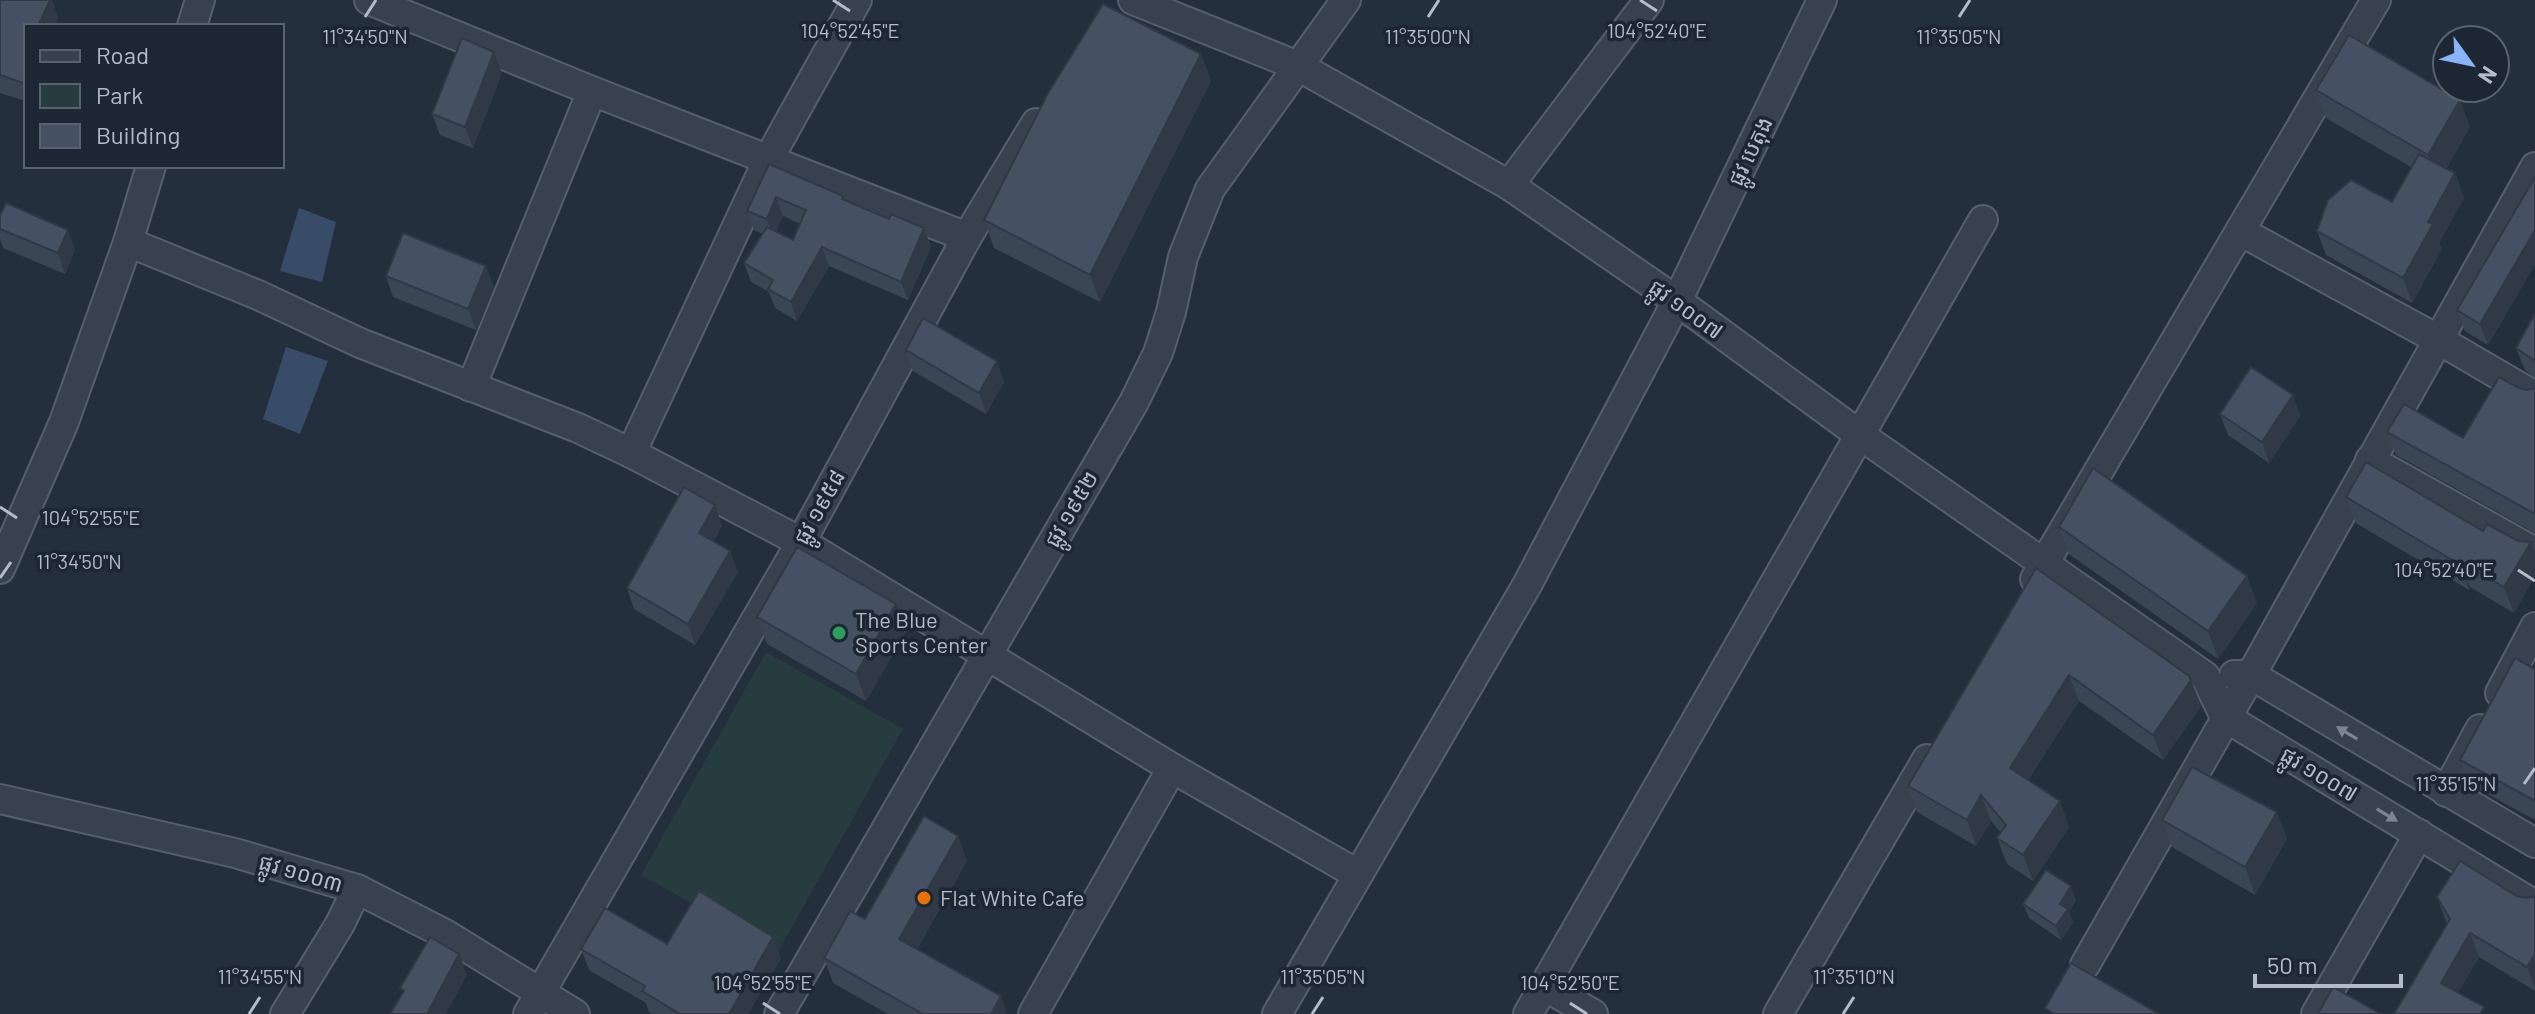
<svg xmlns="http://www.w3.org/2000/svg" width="2535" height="1014" viewBox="0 0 2535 1014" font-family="Barlow,'Noto Sans Khmer',sans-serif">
	<rect width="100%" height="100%" fill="#242f3e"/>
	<polygon fill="#263c3f" points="766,652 903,729 778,952 641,875"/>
	<g fill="#394c67">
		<polygon points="299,208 336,222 322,282 280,271"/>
		<polygon points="286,347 328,361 300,434 263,419"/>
	</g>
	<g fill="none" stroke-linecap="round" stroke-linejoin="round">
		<defs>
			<g id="minor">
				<polyline points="369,0 592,91 967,237"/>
				<polyline points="1133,0 1298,66 1509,185 1677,301 1860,435 2205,676 2225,717 2535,905"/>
				<polyline points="192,26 200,0"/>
				<polyline points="1509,185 1649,0"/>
				<polyline points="2240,231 2439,340 2535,396"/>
				<polyline points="128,242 258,295 360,343 578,428 631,453 801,542 1172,768 1357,874"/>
				<polyline points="471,387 592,91"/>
				<polyline points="631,453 768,160 857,0"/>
				<polyline points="2370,460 2535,552"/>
				<polyline points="0,569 64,422 128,242 151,166"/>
				<polyline points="2035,579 2376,0"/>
				<polyline points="2234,675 2251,675 2535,843"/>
				<polyline points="2500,693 2535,627"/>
				<polyline points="2446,792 2480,729"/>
				<polyline points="0,799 235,853 357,889 445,934 575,1014"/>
				<polyline points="2085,965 2251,675 2535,167"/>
				<polyline points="1544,986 1593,1014"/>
				<polyline points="285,1014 340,924 357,889"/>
				<polyline points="528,1014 801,542 967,237 1036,123"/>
				<polyline points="779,1014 1134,402 1158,353 1171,312 1183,257 1210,189 1346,0"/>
				<polyline points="1033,1014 1172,768"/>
				<polyline points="1277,1014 1527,585 1677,301 1822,0"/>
				<polyline points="1528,1014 1983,220"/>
				<polyline points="1778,1014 1927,759"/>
				<polyline points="2316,1014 2419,834"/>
			</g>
		</defs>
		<use href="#minor" stroke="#565f6c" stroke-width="32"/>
		<use href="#minor" stroke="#38414e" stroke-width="28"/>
	</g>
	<g fill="#3b4654" fill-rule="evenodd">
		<polygon points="0,0 52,0 58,18 54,26 26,26 26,101 0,93"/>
		<polygon points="1201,54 1211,81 1100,302 994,248 984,220"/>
		<polygon points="502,73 473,148 440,135 432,114"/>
		<polygon points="2316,90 2470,127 2446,169 2455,173 2464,198 2439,243 2442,249 2412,303 2326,255 2317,231 2392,202 2411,167 2326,118"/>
		<path d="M 769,164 L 845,201 L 889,219 L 924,228 L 931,247 L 908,300 L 829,266 L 797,321 L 775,308 L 769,292 L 751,282 L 744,263 L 763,234 L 754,230 L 747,211 ZM 783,216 L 800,224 L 793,240 L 776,232 Z"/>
		<polygon points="2535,177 2535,264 2488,345 2465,331 2457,310"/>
		<polygon points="0,216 75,250 65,274 3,248 0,239"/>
		<polygon points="386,276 494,287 476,330 393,297"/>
		<polygon points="2535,316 2535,378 2525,370 2516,348"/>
		<polygon points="906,350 1004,382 986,414 913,371"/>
		<polygon points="2519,388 2527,390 2535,388 2535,533 2396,455 2387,432 2463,438"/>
		<polygon points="2293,395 2300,416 2269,463 2228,435 2220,414"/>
		<polygon points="2346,497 2483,531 2518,541 2531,542 2535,554 2535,576 2514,613 2470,587 2469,590 2356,523"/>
		<polygon points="715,505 722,526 713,542 738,572 695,645 634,609 627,588"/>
		<polygon points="2059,527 2257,603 2218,659 2069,554"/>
		<polygon points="2036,568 2201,706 2163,760 2079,701 2028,780 2069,827 2033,881 2007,864 1997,838 2001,833 1991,821 1976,846 1917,812 1908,786"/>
		<polygon points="896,604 906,632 866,701 767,644 757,617"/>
		<polygon points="2535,669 2535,820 2469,784 2460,760"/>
		<polygon points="2162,820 2287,839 2255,895 2172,847"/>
		<polygon points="967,861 917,949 1007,1014 888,1014 833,983 824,958 865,919"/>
		<polygon points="2517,896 2527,898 2535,896 2535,991 2479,957 2458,992 2394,1014 2447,924 2437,897"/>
		<polygon points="2076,900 2069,912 2073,923 2061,940 2029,918 2023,904"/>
		<polygon points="667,944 781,958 748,1014 652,1014 649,1012 646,1003 589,970 581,949"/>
	</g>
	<g fill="#303945">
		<polygon points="50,0 52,0 58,18 54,26 38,26"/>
		<polygon points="494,52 502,73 473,148 465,127"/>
		<polygon points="1201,54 1211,81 1100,302 1090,275"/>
		<polygon points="2460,100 2470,127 2438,182 2428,155"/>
		<polygon points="2455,173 2464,198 2439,243 2442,249 2412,303 2403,278 2428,222"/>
		<polygon points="776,197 783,216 774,238 767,219"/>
		<polygon points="924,228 931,247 908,300 901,282"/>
		<polygon points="68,230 75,250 65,274 58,253"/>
		<polygon points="2535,230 2535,264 2488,345 2480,324"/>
		<polygon points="822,247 829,266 797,321 791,302"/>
		<polygon points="486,266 494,287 476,330 468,309"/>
		<polygon points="997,361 1004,382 986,414 979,393"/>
		<polygon points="2293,395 2300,416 2269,463 2262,442"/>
		<polygon points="715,505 722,526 706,554 699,533"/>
		<polygon points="2531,542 2535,554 2535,576 2514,613 2504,587"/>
		<polygon points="730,551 738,572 695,645 688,624"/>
		<polygon points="2461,562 2470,587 2469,590 2459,564"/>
		<polygon points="2247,576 2257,603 2218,659 2208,631"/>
		<polygon points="896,604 906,632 866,701 856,674"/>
		<polygon points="2069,675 2079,701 2019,793 2010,768"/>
		<polygon points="2191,680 2201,706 2163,760 2153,735"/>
		<polygon points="1981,795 1991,821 1976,846 1967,820"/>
		<polygon points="2060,801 2069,827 2033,881 2023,855"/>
		<polygon points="2277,812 2287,839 2255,895 2245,867"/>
		<polygon points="958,836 967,861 908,964 899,939"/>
		<polygon points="2071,886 2076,900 2069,912 2073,923 2061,940 2056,926 2060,904"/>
		<polygon points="2470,933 2479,957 2450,1007 2441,983"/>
		<polygon points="773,937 781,958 748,1014 729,1014"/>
		<polygon points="459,954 467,975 446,1014 427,1014"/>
		<polygon points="2535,954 2535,989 2527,967"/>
		<polygon points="1001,996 1007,1014 991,1014"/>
	</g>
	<g fill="#455162" stroke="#303945" stroke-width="2">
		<polygon points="0,0 50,0 38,26 26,26 26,84 0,75"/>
		<polygon points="1103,4 1201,54 1090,275 984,220 1047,95"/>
		<polygon points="2349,35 2460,100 2428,155 2316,90"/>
		<polygon points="462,38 494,52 465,127 432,114"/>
		<polygon points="2419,154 2455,173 2428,222 2433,224 2403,278 2317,231 2328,200 2351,180 2392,202"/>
		<polygon points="769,164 843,196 842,199 889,219 891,214 924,228 901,282 822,247 791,302 768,289 773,280 744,263 767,227 793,240 806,210 776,197 767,219 747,211"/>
		<polygon points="2535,177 2535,230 2480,324 2457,310"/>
		<polygon points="6,203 68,230 58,253 0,229 0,216"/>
		<polygon points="403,233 486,266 468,309 386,276"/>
		<polygon points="2534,315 2535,316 2535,361 2516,348"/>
		<polygon points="923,318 997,361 979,393 906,350"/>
		<polygon points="2251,367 2293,395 2262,442 2220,414"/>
		<polygon points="2499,377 2519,388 2527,390 2535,388 2535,514 2387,432 2404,404 2463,438"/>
		<polygon points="2366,462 2483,531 2487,524 2518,541 2531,542 2504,587 2461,562 2459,564 2346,497"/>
		<polygon points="2093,468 2247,576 2208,631 2059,527"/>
		<polygon points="684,487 715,505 699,533 730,551 688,624 627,588"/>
		<polygon points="797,547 896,604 856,674 757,617"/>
		<polygon points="2036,568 2189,676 2191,680 2153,735 2069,675 2010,768 2060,801 2023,855 1997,838 2006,825 1981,795 1967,820 1908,786"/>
		<polygon points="2515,658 2535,669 2535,801 2460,760"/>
		<polygon points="2192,767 2277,812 2245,867 2162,820"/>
		<polygon points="924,816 958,836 899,939 1001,996 991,1014 923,1014 824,958 850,911 865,919"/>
		<polygon points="2460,861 2517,896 2527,898 2535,896 2535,954 2527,967 2470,933 2441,983 2484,1007 2480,1014 2394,1014 2450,919 2437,897"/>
		<polygon points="2046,870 2071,886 2060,904 2068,909 2056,926 2023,904"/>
		<polygon points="699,891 773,937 729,1014 680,1014 642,991 645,986 581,949 605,908 667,944"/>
		<polygon points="430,937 459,954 427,1014 390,1014 404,991 400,988"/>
		<polygon points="2071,963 2159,1014 2054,1014 2045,1008"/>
		<polygon points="2333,987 2381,1014 2318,1014"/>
	</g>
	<defs><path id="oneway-solid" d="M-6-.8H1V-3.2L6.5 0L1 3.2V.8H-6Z" transform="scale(2)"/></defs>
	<g fill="#7c8592">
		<use href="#oneway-solid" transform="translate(2347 733) rotate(-149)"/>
		<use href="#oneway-solid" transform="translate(2387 815) rotate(31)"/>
	</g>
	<path fill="none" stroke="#b4bcc9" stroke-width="3" d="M 833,0 L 850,11M 1640,0 L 1657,11M 365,17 L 376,0M 1428,17 L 1439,0M 1959,17 L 1970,0M 0,507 L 17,518M 2518,570 L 2535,581M 0,578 L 11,562M 2524,784 L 2535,768M 763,1003 L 780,1014M 1570,1003 L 1587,1014M 249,1014 L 260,997M 1312,1014 L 1323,997M 1843,1014 L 1854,997"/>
	<circle fill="#2e9e5b" stroke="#1d2633" stroke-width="3" cx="839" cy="633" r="8"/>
	<circle fill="#e8710a" stroke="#1d2633" stroke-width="3" cx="924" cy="898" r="8"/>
	<g text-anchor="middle" stroke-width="7" stroke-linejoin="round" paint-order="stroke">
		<g font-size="22" fill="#b4bcc9" stroke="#1d2633">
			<text transform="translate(1750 151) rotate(-64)" y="8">ផ្លូវ បេតុង</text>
			<text transform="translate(1686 309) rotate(36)" y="8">ផ្លូវ ១០០៧</text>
			<text transform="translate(819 507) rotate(-61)" y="8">ផ្លូវ ១៩៥៨</text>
			<text transform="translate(1071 509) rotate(-60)" y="8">ផ្លូវ ១៩៥២</text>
			<text transform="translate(2319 774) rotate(31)" y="8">ផ្លូវ ១០០៧</text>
			<text transform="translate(301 873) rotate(16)" y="8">ផ្លូវ ១០០៣</text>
		</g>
		<g font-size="22" fill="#b4bcc9" stroke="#1d2633" text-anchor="start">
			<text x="855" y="628">The Blue<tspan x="855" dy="25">Sports Center</tspan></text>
			<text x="940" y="906">Flat White Cafe</text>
		</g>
	</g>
	<g font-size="20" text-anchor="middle" fill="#b4bcc9" stroke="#1d2633" stroke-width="7" stroke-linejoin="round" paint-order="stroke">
		<text x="850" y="38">104°52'45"E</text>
		<text x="1657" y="38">104°52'40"E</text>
		<text x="365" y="44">11°34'50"N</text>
		<text x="1428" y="44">11°35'00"N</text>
		<text x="1959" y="44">11°35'05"N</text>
		<text x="91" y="525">104°52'55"E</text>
		<text x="79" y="569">11°34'50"N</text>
		<text x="2444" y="577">104°52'40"E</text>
		<text x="2456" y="791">11°35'15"N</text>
		<text x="260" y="984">11°34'55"N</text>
		<text x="1323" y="984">11°35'05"N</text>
		<text x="1854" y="984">11°35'10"N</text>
		<text x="763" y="990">104°52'55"E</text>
		<text x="1570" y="990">104°52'50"E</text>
	</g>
	<rect x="24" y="24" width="260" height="144" fill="#1d2633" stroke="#59626f" stroke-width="2"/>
	<rect x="40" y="50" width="40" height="12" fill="#38414e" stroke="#59626f" stroke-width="2"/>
	<text x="96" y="64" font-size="24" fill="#b4bcc9">Road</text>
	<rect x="40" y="84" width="40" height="24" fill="#263c3f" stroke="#59626f" stroke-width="2"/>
	<text x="96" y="104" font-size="24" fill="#b4bcc9">Park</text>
	<rect x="40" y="124" width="40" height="24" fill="#455162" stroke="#59626f" stroke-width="2"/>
	<text x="96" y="144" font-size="24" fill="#b4bcc9">Building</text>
	<g transform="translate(2471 64) rotate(123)"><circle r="38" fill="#1d2633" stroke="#59626f" stroke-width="2"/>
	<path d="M0-6L14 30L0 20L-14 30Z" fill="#8ab4f8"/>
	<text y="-12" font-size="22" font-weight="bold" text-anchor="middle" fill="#b4bcc9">N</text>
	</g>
	<path d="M2255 974v12h146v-12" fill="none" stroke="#b4bcc9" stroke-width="4"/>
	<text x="2267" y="974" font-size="24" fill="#b4bcc9" stroke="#1d2633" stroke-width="6" paint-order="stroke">50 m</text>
</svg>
